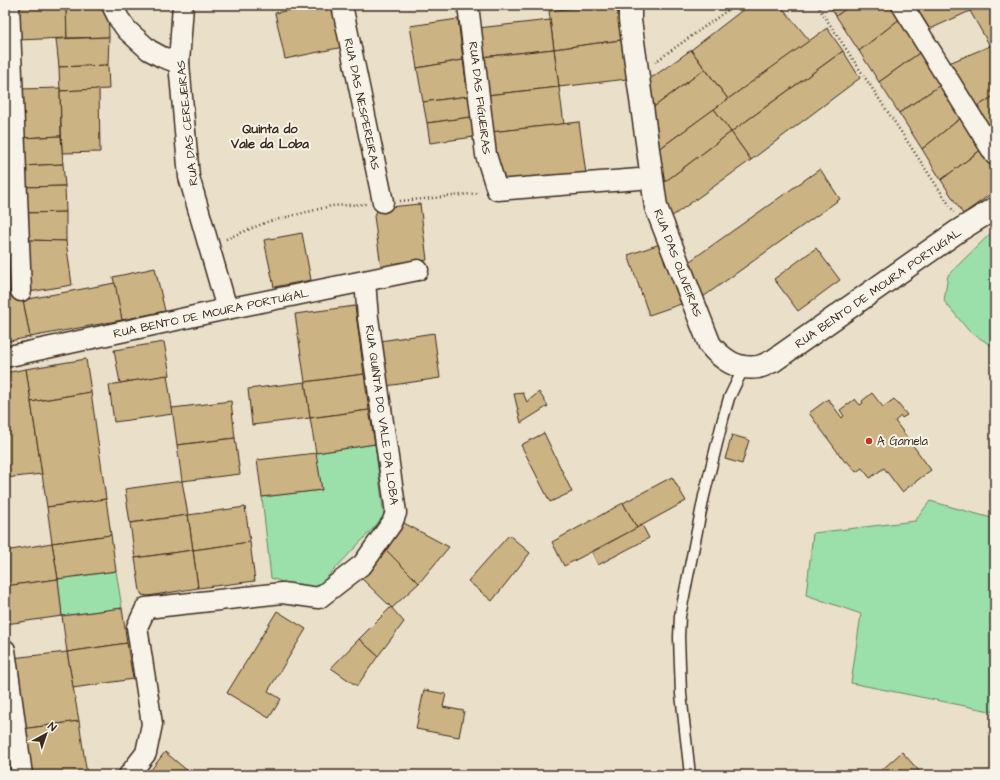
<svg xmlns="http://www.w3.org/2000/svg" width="1000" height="780" viewBox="0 0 1000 780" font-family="'Architects Daughter',sans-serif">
	<rect width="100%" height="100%" fill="#eae0ca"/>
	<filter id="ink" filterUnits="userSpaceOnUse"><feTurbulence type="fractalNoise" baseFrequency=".025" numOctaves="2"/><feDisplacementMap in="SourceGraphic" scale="8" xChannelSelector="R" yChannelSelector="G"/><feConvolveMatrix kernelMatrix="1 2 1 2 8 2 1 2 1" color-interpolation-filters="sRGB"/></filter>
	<g filter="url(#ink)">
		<g fill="#9bdfaa" stroke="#6b8464">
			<polygon points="995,229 995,348 969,331 944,301 948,275"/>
			<polygon points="375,444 384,517 317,588 302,589 271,578 262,497 321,490 316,453"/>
			<polygon points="930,501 995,519 995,712 851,683 861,614 806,595 813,533 915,521"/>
			<polygon points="116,571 122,608 62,616 58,579"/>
		</g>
		<g fill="#ccb383" stroke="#3b2a1e">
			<polygon points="16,5 66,5 67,38 17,40"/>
			<polygon points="66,5 108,5 109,37 67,38"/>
			<polygon points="314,5 339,5 348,46 285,59 275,13"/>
			<polygon points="595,5 617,5 621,40 554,49 549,11"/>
			<polygon points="749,5 780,5 810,41 728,99 691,50"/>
			<polygon points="829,5 851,5 836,16"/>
			<polygon points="851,5 892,5 901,18 859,51 836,16"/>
			<polygon points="914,5 967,5 970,11 930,29"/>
			<polygon points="967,5 982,5 970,11"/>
			<polygon points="982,5 995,5 995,44 990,46 970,11"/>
			<polygon points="901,18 922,51 879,82 859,51"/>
			<polygon points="458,19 463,60 417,68 410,26"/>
			<polygon points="550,20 554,49 482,57 478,28"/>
			<polygon points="827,28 843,51 731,132 714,109"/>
			<polygon points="109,37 108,65 59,67 56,39"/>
			<polygon points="621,40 627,79 559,87 554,49"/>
			<polygon points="995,44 995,55 990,46"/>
			<polygon points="990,46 995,55 995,95 977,107 949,63"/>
			<polygon points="554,49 559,87 487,95 482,57"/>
			<polygon points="691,50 705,69 651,109 647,81"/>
			<polygon points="843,51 860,78 751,160 731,132"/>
			<polygon points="922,51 942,84 899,113 879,82"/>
			<polygon points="463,60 468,96 423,102 417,68"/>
			<polygon points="108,65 109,89 60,91 59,67"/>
			<polygon points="705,69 728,99 655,152 651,109"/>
			<polygon points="942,84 962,117 922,149 899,113"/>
			<polygon points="559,87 564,124 491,132 487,95"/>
			<polygon points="60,88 61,136 21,138 19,89"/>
			<polygon points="99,89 100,152 62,153 60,91"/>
			<polygon points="995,95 995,134 994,134 977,107"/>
			<polygon points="468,96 471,117 427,123 423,102"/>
			<polygon points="714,109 731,132 662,184 655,152"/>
			<polygon points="471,117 474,137 430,143 427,123"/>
			<polygon points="962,117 982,149 941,180 922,149"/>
			<polygon points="579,122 586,174 503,181 496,171 491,132"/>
			<polygon points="731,132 751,160 671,217 662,184"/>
			<polygon points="61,136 63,164 22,166 21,138"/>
			<polygon points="982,149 995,169 995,191 963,214 941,180"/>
			<polygon points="63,164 65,186 24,187 22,166"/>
			<polygon points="820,169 840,199 703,297 690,261"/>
			<polygon points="5,170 9,170 10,212 5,212"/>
			<polygon points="65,186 66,212 25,213 24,187"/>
			<polygon points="420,204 427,260 381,267 374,216 379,208"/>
			<polygon points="5,212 10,212 11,245 5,245"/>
			<polygon points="66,212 66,241 27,240 25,213"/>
			<polygon points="302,233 311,280 274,287 264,240"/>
			<polygon points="27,240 66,241 72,285 29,292"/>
			<polygon points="660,244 681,304 649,315 628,255"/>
			<polygon points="5,245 11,245 14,291 5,292"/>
			<polygon points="816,248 840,280 798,311 774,279"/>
			<polygon points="155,268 165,311 122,320 113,277"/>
			<polygon points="115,283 122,320 30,337 23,300"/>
			<polygon points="14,291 23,300 30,337 5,342 5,292"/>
			<polygon points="355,306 364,374 305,382 295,314"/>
			<polygon points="434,333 440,378 386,386 380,341"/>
			<polygon points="164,342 170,375 120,383 114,350"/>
			<polygon points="86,359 91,392 31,402 26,369"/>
			<polygon points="26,369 42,474 5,478 5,373"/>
			<polygon points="364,374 369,410 310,418 305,382"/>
			<polygon points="167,375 173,414 114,422 109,385"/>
			<polygon points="305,382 310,418 252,425 248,389"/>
			<polygon points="91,392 106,499 47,507 31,402"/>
			<polygon points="539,392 548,406 521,423 514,394 523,393 527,402"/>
			<polygon points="872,393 883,407 894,399 907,415 902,418 901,416 895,421 931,470 902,492 884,468 870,478 862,468 856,472 847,461 845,462 809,413 828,399 842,418 844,416 840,410 855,399 860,405 863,403 862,401"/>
			<polygon points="231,401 235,438 177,445 172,408"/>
			<polygon points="369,410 375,444 316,453 310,418"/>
			<polygon points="544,433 572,492 550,502 521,445"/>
			<polygon points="732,435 749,440 742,464 725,459"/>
			<polygon points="235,438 240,474 182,481 177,445"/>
			<polygon points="316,453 322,490 262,497 257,460"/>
			<polygon points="672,477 686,501 637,528 623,503"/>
			<polygon points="182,481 188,515 130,523 125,489"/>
			<polygon points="106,499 111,535 52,543 47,507"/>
			<polygon points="623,503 637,528 564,566 552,542"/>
			<polygon points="245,507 250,542 193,550 188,515"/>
			<polygon points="188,515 193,550 135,558 130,523"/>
			<polygon points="402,522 449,547 419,583 383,547"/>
			<polygon points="642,525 649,538 598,565 592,552"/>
			<polygon points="111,535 116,571 58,579 52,543"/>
			<polygon points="509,535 530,553 492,601 468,581"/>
			<polygon points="250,542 255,581 198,588 193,550"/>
			<polygon points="52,543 58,579 5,586 5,551"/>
			<polygon points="383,547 419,583 392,608 358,575"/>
			<polygon points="193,550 198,588 148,596 142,595 140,591 135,558"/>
			<polygon points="58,579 62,616 6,624 5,617 5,586"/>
			<polygon points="391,607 404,622 378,656 359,639"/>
			<polygon points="122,608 127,643 67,652 62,616"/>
			<polygon points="277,611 306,629 268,691 281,699 269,718 227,693"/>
			<polygon points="359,639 378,656 357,686 331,668"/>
			<polygon points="127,643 133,679 73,688 67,652"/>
			<polygon points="67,652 79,721 22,729 11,658"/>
			<polygon points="424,690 446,694 443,707 464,711 459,737 416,729"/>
			<polygon points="79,721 87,775 29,775 22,729"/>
			<polygon points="165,752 189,772 186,775 147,775"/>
			<polygon points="902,752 921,773 918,775 876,775"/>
			<polygon points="296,768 303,775 288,775"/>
		</g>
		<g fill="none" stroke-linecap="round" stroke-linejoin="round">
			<defs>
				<polyline id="service" points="690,775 681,694 679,637 680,616 704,496 723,419 729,398 744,367"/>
				<g id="minor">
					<polyline points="9,5 21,291"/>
					<polyline points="112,5 119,19 127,30 149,50 162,57 179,63"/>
					<polyline points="183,5 179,63 189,177 227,309"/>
					<polyline points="342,5 383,202"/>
					<polyline points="468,5 486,155 497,190 652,178"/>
					<polyline points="902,5 995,155"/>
					<polyline points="5,357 227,309 418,270"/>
					<polyline points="5,650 22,775"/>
					<polyline points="129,775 146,753 152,724 137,627 146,608 282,593 319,598 363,564 392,523 396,513 368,318 365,281"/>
				</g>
				<path id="tertiary" d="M 630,5 L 630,20 L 656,207 L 710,345 C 723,360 737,370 758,367 C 763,366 768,363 773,361 L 958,231 L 995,208"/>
			</defs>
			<use href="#service" stroke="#3b2a1e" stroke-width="13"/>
			<use href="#minor" stroke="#3b2a1e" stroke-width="23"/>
			<use href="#tertiary" stroke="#3b2a1e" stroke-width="25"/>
			<g stroke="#3b2a1e" stroke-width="2.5" stroke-dasharray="1 3" stroke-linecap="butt">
				<polyline points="817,5 954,212"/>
				<polyline points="655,62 735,5"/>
				<polyline points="400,201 434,198 479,193"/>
				<polyline points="226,239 267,222 331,206 366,204"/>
			</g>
			<use href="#service" stroke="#f7f3e8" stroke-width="10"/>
			<use href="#minor" stroke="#f7f3e8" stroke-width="20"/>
			<use href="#tertiary" stroke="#f7f3e8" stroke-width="22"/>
		</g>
	</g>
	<circle fill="#c8321e" stroke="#f7f3e8" stroke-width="1.5" cx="869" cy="441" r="4"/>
	<g text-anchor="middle" stroke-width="4" stroke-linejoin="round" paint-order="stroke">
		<g font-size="12" fill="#3b2a1e" stroke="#f7f3e8">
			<text transform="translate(480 98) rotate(83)" y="4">RUA DAS FIGUEIRAS</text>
			<text transform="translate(362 104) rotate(78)" y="4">RUA DAS NESPEREIRAS</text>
			<text transform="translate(187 123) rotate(-96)" y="4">RUA DAS CEREJEIRAS</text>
			<text transform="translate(678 263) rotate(69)" y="4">RUA DAS OLIVEIRAS</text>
			<text transform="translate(878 288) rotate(-35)" y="4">RUA BENTO DE MOURA PORTUGAL</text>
			<text transform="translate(211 313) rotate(-12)" y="4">RUA BENTO DE MOURA PORTUGAL</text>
			<text transform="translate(382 415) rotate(82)" y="4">RUA QUINTA DO VALE DA LOBA</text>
		</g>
		<g font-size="12" fill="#3b2a1e" stroke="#f7f3e8" text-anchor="start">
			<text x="877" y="445">A Gamela</text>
		</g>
		<g font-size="13" font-weight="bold" fill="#3b2a1e" stroke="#f7f3e8">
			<text x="270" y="133">Quinta do<tspan x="270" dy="15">Vale da Loba</tspan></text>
		</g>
	</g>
	<rect width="1000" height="780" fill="none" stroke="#f7f3e8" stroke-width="20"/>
	<rect x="10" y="10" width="980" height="760" fill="none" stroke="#3b2a1e" stroke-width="1.5" filter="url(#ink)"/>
	<g transform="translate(46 734) rotate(40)" stroke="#f7f3e8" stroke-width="3" paint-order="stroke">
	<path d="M0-3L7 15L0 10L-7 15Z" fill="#3b2a1e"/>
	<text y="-6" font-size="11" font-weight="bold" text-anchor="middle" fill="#3b2a1e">N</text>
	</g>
</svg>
